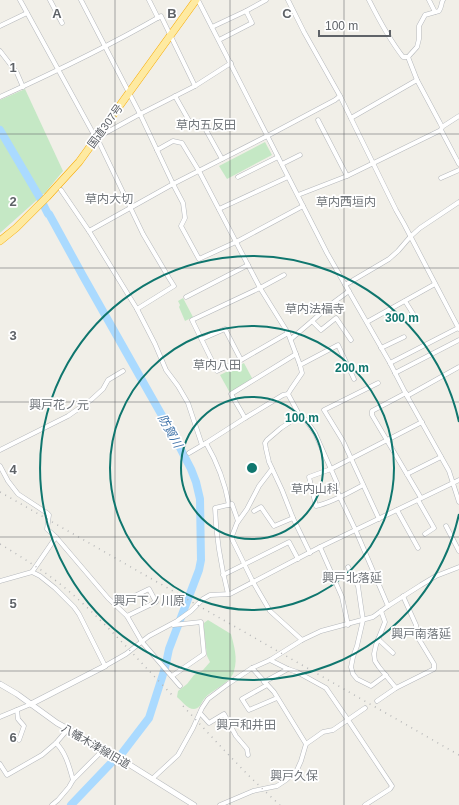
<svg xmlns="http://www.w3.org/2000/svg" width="459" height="805" viewBox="0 0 459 805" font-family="Arial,'Noto Sans JP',sans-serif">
	<rect width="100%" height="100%" fill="#f1efe8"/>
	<g fill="#c5e8c5">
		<polygon points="25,89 63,171 45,193 40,196 0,126 0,100"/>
		<polygon points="0,134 38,199 0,233"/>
		<polygon points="265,142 272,155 227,179 219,166"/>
		<polygon points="183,298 193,317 185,321 179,307 180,305 178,301"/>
		<polygon points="244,363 253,380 230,393 220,375"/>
		<path d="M 208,620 L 231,634 C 234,646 238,658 234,671 C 231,683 213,689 205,698 C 201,702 201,708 194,709 C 187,709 182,701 177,697 L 178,691 L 187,684 L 194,675 L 203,670 L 210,662 L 207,656 L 204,630 L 204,623 Z"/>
	</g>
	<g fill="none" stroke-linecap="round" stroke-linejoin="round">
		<g stroke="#aadaff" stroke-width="8">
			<polyline points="0,130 40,198 48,214 49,214 54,223 83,276 177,442 191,469 196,482 200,499 201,560 199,570 169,649 165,668 149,718 123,752"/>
			<polyline points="71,805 113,761"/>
		</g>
		<defs>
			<g id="minor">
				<polyline points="20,0 93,133 97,138 143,234 169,278 174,286 137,309"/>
				<polyline points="50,0 62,23"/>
				<polyline points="81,0 140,114 173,184 183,203 185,218 181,226 199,259 236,242 303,206"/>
				<polyline points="149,0 158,18"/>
				<polyline points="198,0 327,253 390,363 407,396 449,471 459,502"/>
				<polyline points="288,0 304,32 340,96 396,210 404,224 428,270 459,329"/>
				<path d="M 369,0 C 379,20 389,39 403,57 L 408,57"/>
				<polyline points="429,0 435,12"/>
				<polyline points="0,26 27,13"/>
				<polyline points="212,27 246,11 266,0"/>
				<polyline points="219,40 252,23 246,11"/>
				<polyline points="0,51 17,73 23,87"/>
				<polyline points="408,57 417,80 440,123 442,127 441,130 459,164"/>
				<path d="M 408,57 L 417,47 L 419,39 L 419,26 L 425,15 L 439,11 C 442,7 441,3 443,0"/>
				<polyline points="175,96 192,126 201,121 222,159"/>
				<path d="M 0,97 C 55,72 109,46 161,16 L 195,86"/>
				<polyline points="351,118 417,80"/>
				<polyline points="318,120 347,176"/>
				<polyline points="442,127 459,116"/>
				<polyline points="100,136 140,114 195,86 231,63"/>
				<polyline points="157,150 173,141 182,143 199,171 260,288 288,333 300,365 302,373 291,389 288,394 302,420 305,419 315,433 337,483 336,489 356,531 388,606"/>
				<polyline points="282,164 300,155"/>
				<polyline points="238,177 278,157"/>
				<polyline points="441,178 459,170"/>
				<polyline points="61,190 89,231"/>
				<polyline points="298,195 347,176 441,130"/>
				<polyline points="219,209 288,177"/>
				<polyline points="284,275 260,288 192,320 217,371 241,360 288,333"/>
				<polyline points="345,285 389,259 398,251 410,237 420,228 459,202"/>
				<polyline points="186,297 248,265"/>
				<polyline points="405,301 417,320"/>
				<polyline points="312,321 321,330 336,318 351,340"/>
				<polyline points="367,322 435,284"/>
				<polyline points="202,339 225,329 241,360"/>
				<polyline points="291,339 312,321 330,305 349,291"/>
				<polyline points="381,348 404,337"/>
				<polyline points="390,363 458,328"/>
				<polyline points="300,365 338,345 354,379"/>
				<polyline points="395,373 459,340"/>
				<polyline points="378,383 324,410 343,441 379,519"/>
				<polyline points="406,393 372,411 372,415 421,498"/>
				<polyline points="407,396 459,367"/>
				<polyline points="299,416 281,428 267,440 265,443 266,449 269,462 282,490 293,518 310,553"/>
				<polyline points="245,418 231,394 296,354"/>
				<polyline points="206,443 245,418 283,395 288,394"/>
				<polyline points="202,445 188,403 178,386 166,370 155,344 137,309 89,231 173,184 271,134 335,100 340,96"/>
				<polyline points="0,450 68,416 91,400 103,389 108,380 123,371"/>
				<path d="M 189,453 L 206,443 C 217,462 225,483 229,505"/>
				<polyline points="0,466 8,481 18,494 47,513 49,515 47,529 56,537 108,598 127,616 142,642 180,686"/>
				<polyline points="272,469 259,486 247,509 237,523 232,536 232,539 253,582 270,611 302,640"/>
				<polyline points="407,474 441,457"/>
				<path d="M 363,485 C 348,493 333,502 316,506 L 309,477 L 331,469 L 422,422"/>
				<polyline points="418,500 434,528 425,534"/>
				<polyline points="397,510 418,548"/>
				<polyline points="254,511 261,507 274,526 293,518"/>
				<polyline points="446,526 459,551"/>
				<polyline points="320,547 342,597 348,625"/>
				<polyline points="348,567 358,586 363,620 357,646 353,657 351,667 353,674 357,679 371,686 386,675"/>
				<polyline points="32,572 56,537"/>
				<polyline points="223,575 289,542 298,559"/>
				<polyline points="0,581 32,572 40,576 55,588 74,607 79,614 105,666 126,654 149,636 177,621 191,611 203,599 210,595 230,594 320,547 459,480"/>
				<path d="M 228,594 C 221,566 216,538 215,508 L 232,504 L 238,521"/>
				<polyline points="116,605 149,589 156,602 127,616"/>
				<polyline points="381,611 385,622 376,645 374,654 375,661 379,667 396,688"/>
				<polyline points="378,639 393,653"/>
				<polyline points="270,660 288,669 297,672 326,688 348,720 392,786 390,789 365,805"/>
				<polyline points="252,668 274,692 306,744"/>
				<polyline points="172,676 204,654 201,622 173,625"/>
				<polyline points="264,682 288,669"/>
				<polyline points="267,685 242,699 249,710 277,698"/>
				<polyline points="377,701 396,688 434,669 434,664 417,636 416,625 403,596"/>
				<polyline points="17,710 18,719 24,726 19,740"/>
				<polyline points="200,713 209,723 224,714 236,736 247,749 248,755"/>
				<polyline points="0,717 31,704"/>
				<path d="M 56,743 C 66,753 69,766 73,780"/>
				<polyline points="0,764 7,775 42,755 56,743 68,729"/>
				<polyline points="152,779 178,755 193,728 202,708 208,699 228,684 252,668 270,660 302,640 321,631 373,617 388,606 421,585 436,576 459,567"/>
				<polyline points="52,805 58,800 69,787 73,780 104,749"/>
				<polyline points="220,805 253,791 277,786 286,780 297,770 301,761 306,744 316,737 323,732 333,730 365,708"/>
			</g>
			<g id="tertiary">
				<polyline points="0,684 17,694 57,723 106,750 194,805"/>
				<polyline points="31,704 105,666"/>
			</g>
			<polyline id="trunk" points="0,241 16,228 47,197 79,162 196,0"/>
		</defs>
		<use href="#minor" stroke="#b5b8bc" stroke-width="5"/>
		<use href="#tertiary" stroke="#b5b8bc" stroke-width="6"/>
		<use href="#trunk" stroke="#f9ab00" stroke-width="8"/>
		<use href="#minor" stroke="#fff" stroke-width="4"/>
		<use href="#tertiary" stroke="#fff" stroke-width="5"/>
		<use href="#trunk" stroke="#feeaa1" stroke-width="7"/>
		<g stroke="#b6b7b8" stroke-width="1.5" stroke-dasharray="1 5" stroke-linecap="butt">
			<polyline points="0,492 459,755"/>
			<path d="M 0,544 C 25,559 49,574 71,593 C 108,625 140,662 174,697"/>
			<path d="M 183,706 C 215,740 245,774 280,805"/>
		</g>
	</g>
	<path fill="none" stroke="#5f6368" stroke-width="1" stroke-opacity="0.55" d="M 115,0 L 115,805M 230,0 L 230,805M 344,0 L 344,805M 0,134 L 459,134M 0,268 L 459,268M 0,402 L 459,402M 0,537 L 459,537M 0,671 L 459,671"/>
	<g fill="none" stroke="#0f766e" stroke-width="2">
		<circle cx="252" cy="468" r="71"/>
		<circle cx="252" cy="468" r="142"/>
		<path d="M459 514A212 212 0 1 1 459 422"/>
	</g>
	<g text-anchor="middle" stroke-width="3.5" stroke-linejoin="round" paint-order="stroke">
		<g font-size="11" fill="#5f6368" stroke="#fff">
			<text transform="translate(105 126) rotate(-54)" y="4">国道307号</text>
			<text transform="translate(96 746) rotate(30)" y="4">八幡木津線旧道</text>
		</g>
		<g font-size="12" fill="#70757a" stroke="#fff">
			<text x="206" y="129">草内五反田</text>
			<text x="109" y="203">草内大切</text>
			<text x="346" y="206">草内西垣内</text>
			<text x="315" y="313">草内法福寺</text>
			<text x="217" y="369">草内八田</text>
			<text x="59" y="409">興戸花ノ元</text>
			<text x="315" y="493">草内山科</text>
			<text x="352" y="582">興戸北落延</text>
			<text x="149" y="605">興戸下ノ川原</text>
			<text x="421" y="638">興戸南落延</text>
			<text x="246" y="729">興戸和井田</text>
			<text x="294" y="780">興戸久保</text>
		</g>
		<g font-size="12" font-style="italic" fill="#4174aa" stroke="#fff">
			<text transform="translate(170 431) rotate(61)" y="4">防賀川</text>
		</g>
	</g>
	<g font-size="13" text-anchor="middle" font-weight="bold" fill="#5f6368" stroke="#fff" stroke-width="3.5" stroke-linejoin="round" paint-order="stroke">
		<text x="57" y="18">A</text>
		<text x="172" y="18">B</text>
		<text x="287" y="18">C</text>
		<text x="13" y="72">1</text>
		<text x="13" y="206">2</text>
		<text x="13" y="340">3</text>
		<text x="13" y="474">4</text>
		<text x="13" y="608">5</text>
		<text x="13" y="742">6</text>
	</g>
	<circle cx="252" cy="468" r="6" fill="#0f766e" stroke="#fff" stroke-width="2"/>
	<g font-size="12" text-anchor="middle" font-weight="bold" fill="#0f766e" stroke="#fff" stroke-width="3.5" stroke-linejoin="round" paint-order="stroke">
		<text x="402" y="322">300 m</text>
		<text x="352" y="372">200 m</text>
		<text x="302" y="422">100 m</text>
	</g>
	<path d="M319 30v6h71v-6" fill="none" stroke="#5f6368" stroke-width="2"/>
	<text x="325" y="30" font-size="12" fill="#5f6368" stroke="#ffffff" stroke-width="3" paint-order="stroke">100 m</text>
</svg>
